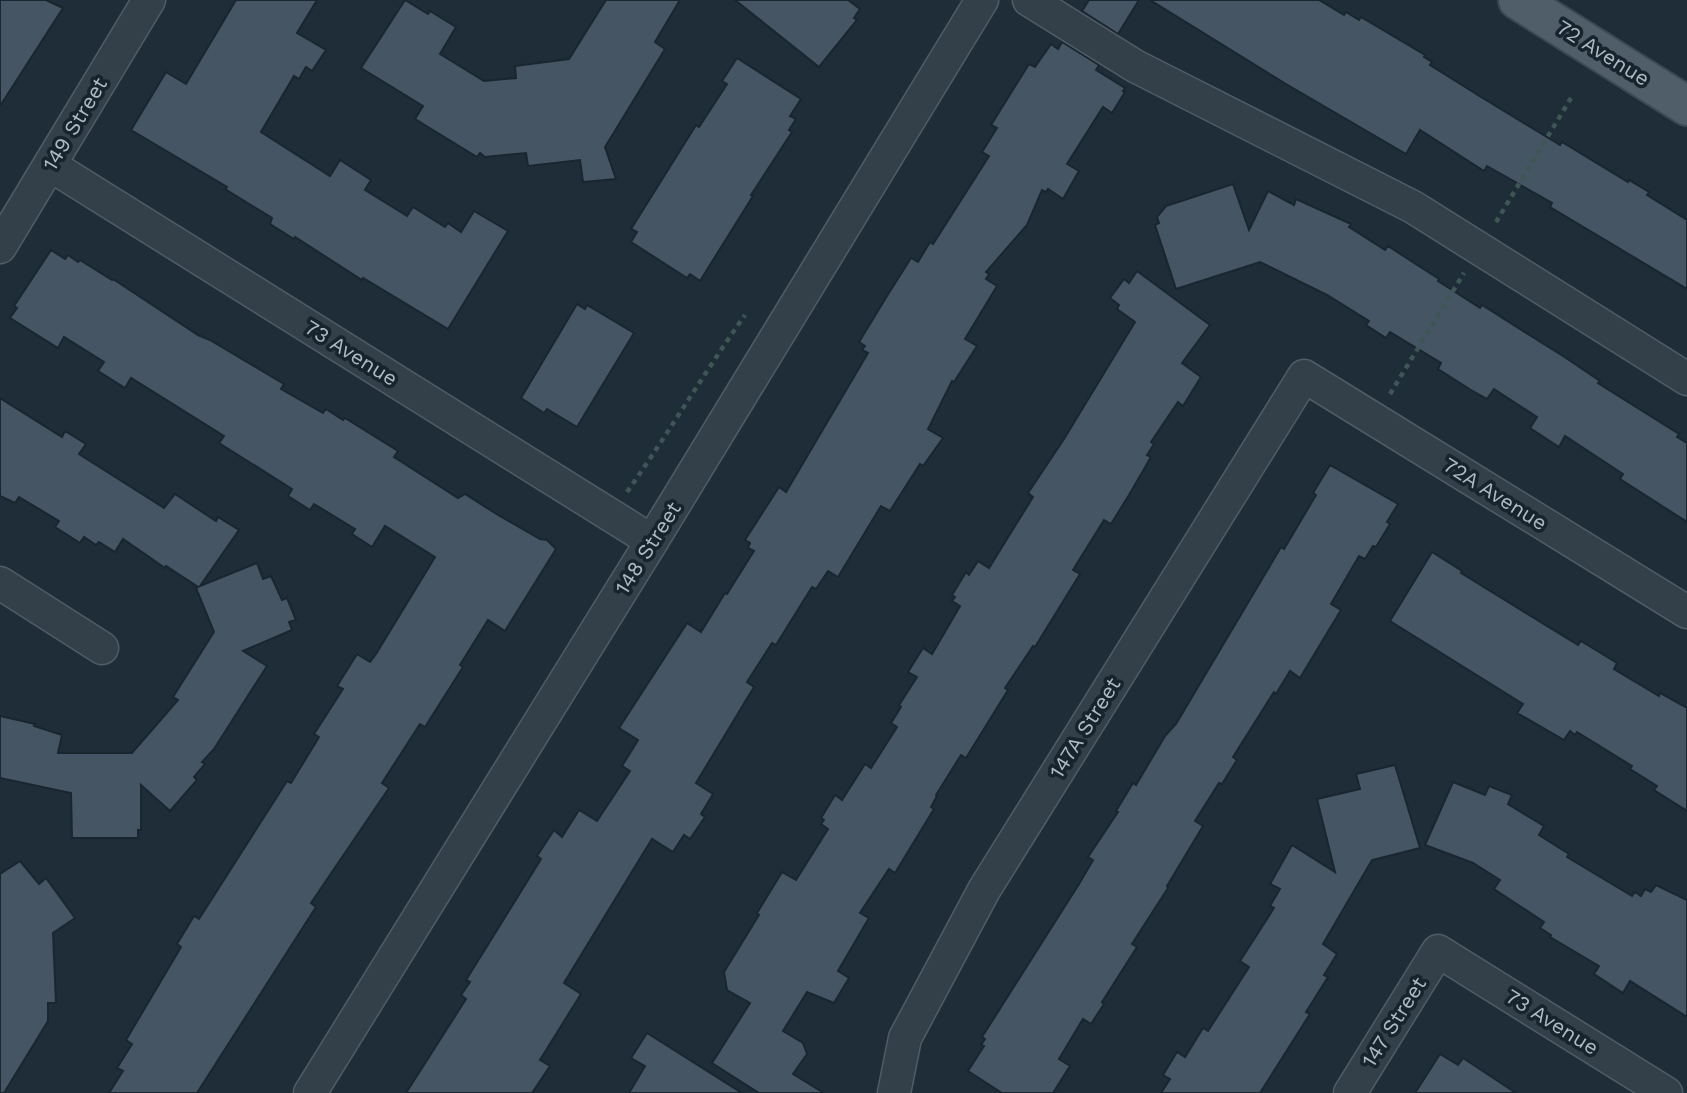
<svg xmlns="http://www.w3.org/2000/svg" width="1687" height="1093" viewBox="0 0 1687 1093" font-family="'Work Sans',sans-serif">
	<rect width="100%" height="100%" fill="#1f2d39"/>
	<g fill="#455563" stroke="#1a262f" stroke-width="2">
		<polygon points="0,0 46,0 63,8 0,106"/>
		<polygon points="236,0 317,0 297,33 326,50 312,71 306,67 299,79 294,76 261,132 330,176 340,160 371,180 365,190 407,216 413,207 445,227 448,223 461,232 474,211 508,231 448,329 363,278 362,280 295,237 294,239 270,224 272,218 225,189 227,187 131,130 166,72 186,84"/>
		<polygon points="405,0 428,14 430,11 456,27 440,54 484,81 516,78 515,66 569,59 606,0 680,0 655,42 665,49 605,147 616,179 583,182 580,160 528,166 526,153 485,157 480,153 477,157 415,119 423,106 361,68"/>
		<polygon points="735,0 848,0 860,9 854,18 857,20 819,67"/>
		<polygon points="1089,0 1139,0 1118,34 1082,11"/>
		<polygon points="1150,0 1319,0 1344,15 1346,12 1359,20 1361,17 1425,55 1424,57 1432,62 1430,65 1481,97 1560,145 1562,142 1628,182 1629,180 1649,192 1647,195 1687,220 1687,289 1550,207 1552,203 1487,166 1484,171 1420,130 1406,154 1286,84"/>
		<polygon points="1062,42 1099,65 1096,70 1125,88 1123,91 1125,92 1112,113 1103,107 1067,164 1079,171 1063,199 1048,189 1046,192 1042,190 1027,225 986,272 989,274 986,279 997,286 965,339 977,346 954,382 952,381 928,429 943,438 923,466 920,464 890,511 881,506 838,577 828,571 816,589 812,587 776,645 772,643 747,682 754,687 696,783 713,794 701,814 705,817 690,839 684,835 673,852 652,839 564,983 581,994 540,1060 550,1066 532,1093 406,1093 466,999 461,995 470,982 466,980 541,859 537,856 554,830 562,837 579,810 597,821 630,771 622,766 638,740 619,728 687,623 701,632 725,593 727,594 754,551 748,548 750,543 745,540 779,487 786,492 868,353 862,350 865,346 859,342 887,296 911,258 918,262 930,242 933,244 989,156 982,152 997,128 991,125 1029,64 1035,67 1051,44 1058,49"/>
		<polygon points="737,58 801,99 790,116 796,119 789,130 792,132 751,195 753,196 700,281 690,274 687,278 631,242 637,232 631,229 696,125 699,127 727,84 722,81"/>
		<polygon points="1233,184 1249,230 1268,191 1294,205 1296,199 1351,224 1349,227 1385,250 1388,246 1439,279 1438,281 1480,308 1482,305 1563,356 1600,381 1598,383 1679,434 1677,437 1687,443 1687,522 1620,479 1623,474 1565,436 1559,447 1530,428 1537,417 1494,389 1487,399 1471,390 1438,369 1441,363 1390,332 1386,338 1366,325 1369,321 1327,295 1260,262 1176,289 1155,225 1159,223 1157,217 1166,206"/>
		<polygon points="51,250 65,259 68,255 78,262 80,260 112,280 113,279 198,335 210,340 284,384 281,389 323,413 326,409 343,420 345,418 398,451 394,457 458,498 465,494 498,515 540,539 547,540 556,549 505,631 488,620 460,665 463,667 425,727 420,724 382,783 389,788 311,903 316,907 197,1093 109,1093 123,1071 117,1068 132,1044 126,1040 181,947 177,944 194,916 199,919 287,781 291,783 319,737 314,734 343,689 337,686 357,654 370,662 376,654 435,557 385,526 372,547 352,534 355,529 314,504 310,510 288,496 292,489 219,443 224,436 131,378 125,388 98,371 104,362 64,337 58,348 10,318 17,308 14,306 18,300"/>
		<polygon points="1137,271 1210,325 1182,363 1201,377 1183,406 1178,402 1151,442 1154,444 1147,455 1151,457 1129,495 1111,524 1104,520 1073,570 1080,574 1035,647 1033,646 1005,688 1008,690 966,758 961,755 936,795 937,796 931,807 934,809 895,873 889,869 860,913 869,918 838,971 849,978 834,1003 807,992 783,1031 803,1043 807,1054 793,1074 824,1093 759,1093 712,1063 750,1003 727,990 724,972 759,915 757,913 782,872 796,880 828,829 821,824 824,820 821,818 835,795 842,800 865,764 871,768 897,727 891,723 901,707 899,705 917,677 908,672 923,648 932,654 960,606 952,601 955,597 952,595 966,572 969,575 978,561 989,568 1033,497 1028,493 1064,439 1135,322 1117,309 1119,305 1110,298 1124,279 1129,283"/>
		<polygon points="577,304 585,309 587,305 634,333 577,427 547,409 544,413 521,398"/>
		<polygon points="0,398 62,437 65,431 86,444 79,454 164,508 175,494 216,521 218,517 239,530 200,586 257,563 263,579 271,576 282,600 287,598 296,620 289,622 292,630 243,651 267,666 214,749 202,762 205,764 194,777 197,780 170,811 141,785 141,830 138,830 138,838 72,838 71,793 0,778 0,716 35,724 34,726 62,735 58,753 132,753 178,700 173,697 214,632 196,588 198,587 166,566 165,568 123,539 115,552 99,542 96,545 84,537 80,543 55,527 59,521 19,497 15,503 0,496"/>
		<polygon points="1330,465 1398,504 1387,522 1390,524 1376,547 1373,546 1365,559 1359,556 1331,604 1341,610 1300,678 1290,671 1276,694 1274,692 1233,757 1237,760 1222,784 1219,783 1195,821 1203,826 1167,886 1168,888 1132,944 1137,947 1102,1002 1104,1004 1091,1024 1083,1019 1059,1059 1070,1066 1053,1093 1002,1093 968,1071 984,1046 981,1045 985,1039 982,1037 1079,884 1093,860 1088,857 1118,812 1116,811 1133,783 1136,785 1165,736 1176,724 1281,547 1284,549 1316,495 1313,493"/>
		<polygon points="1432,552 1462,571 1461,573 1578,645 1581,641 1617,663 1614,669 1659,696 1660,693 1687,708 1687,811 1654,790 1657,786 1630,769 1632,766 1577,732 1575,735 1570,731 1564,740 1517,713 1523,704 1390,621"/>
		<polygon points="1395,765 1420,848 1372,860 1323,944 1337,954 1324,975 1328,977 1306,1012 1310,1014 1260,1093 1161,1093 1170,1079 1163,1075 1177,1052 1185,1057 1203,1028 1208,1031 1249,967 1240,961 1274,908 1270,906 1280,889 1270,884 1292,845 1335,872 1317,799 1360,789 1356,774"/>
		<polygon points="1453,782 1485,795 1489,786 1512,795 1508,804 1544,826 1539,835 1569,854 1567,857 1632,896 1635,892 1641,896 1645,889 1651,892 1656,885 1687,900 1687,1017 1630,981 1623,993 1594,974 1599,966 1550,937 1551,935 1540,928 1544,922 1494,889 1500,880 1473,863 1425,845"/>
		<polygon points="20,861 39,884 46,878 75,918 53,933 56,1003 48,1003 48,1021 4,1093 0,1093 0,874"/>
		<polygon points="647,1033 742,1093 629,1093 645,1066 631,1058"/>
		<polygon points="1440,1054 1458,1065 1463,1058 1516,1093 1415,1093"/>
	</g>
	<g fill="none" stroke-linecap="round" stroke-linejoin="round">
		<defs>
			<g id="minor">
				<polyline points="1029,0 1135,66 1413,207 1687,379"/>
				<polyline points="50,165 652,541"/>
				<polyline points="0,247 149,0"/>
				<polyline points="0,583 102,648"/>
				<polyline points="310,1093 652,541 982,0"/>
				<polyline points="894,1093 905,1038 984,890 1304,376 1687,612"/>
				<polyline points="1350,1093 1438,951 1666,1093"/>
			</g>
			<polyline id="major" points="1518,0 1687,106"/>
		</defs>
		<use href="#minor" stroke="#505d67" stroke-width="35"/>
		<use href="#major" stroke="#3c4853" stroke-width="42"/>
		<g stroke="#3f5656" stroke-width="4.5" stroke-dasharray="5 5" stroke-linecap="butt">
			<polyline points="1496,222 1571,98"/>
			<polyline points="1390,394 1464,273"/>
			<path d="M 627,492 C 668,434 704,373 745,315"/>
		</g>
		<use href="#minor" stroke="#333f49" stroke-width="32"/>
		<use href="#major" stroke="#505e69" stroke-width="38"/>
	</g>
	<g text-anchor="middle" stroke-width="7" stroke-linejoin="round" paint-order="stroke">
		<g font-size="21" fill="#adbac6" stroke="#18242d">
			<text transform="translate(1603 53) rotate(32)" y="7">72 Avenue</text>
			<text transform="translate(75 124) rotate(-59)" y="7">149 Street</text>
			<text transform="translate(351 353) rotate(32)" y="7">73 Avenue</text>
			<text transform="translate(1495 494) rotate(32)" y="7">72A Avenue</text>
			<text transform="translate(648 548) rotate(-58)" y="7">148 Street</text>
			<text transform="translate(1085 728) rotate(-58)" y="7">147A Street</text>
			<text transform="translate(1394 1022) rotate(-58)" y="7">147 Street</text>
			<text transform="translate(1552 1022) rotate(32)" y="7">73 Avenue</text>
		</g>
	</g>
</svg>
